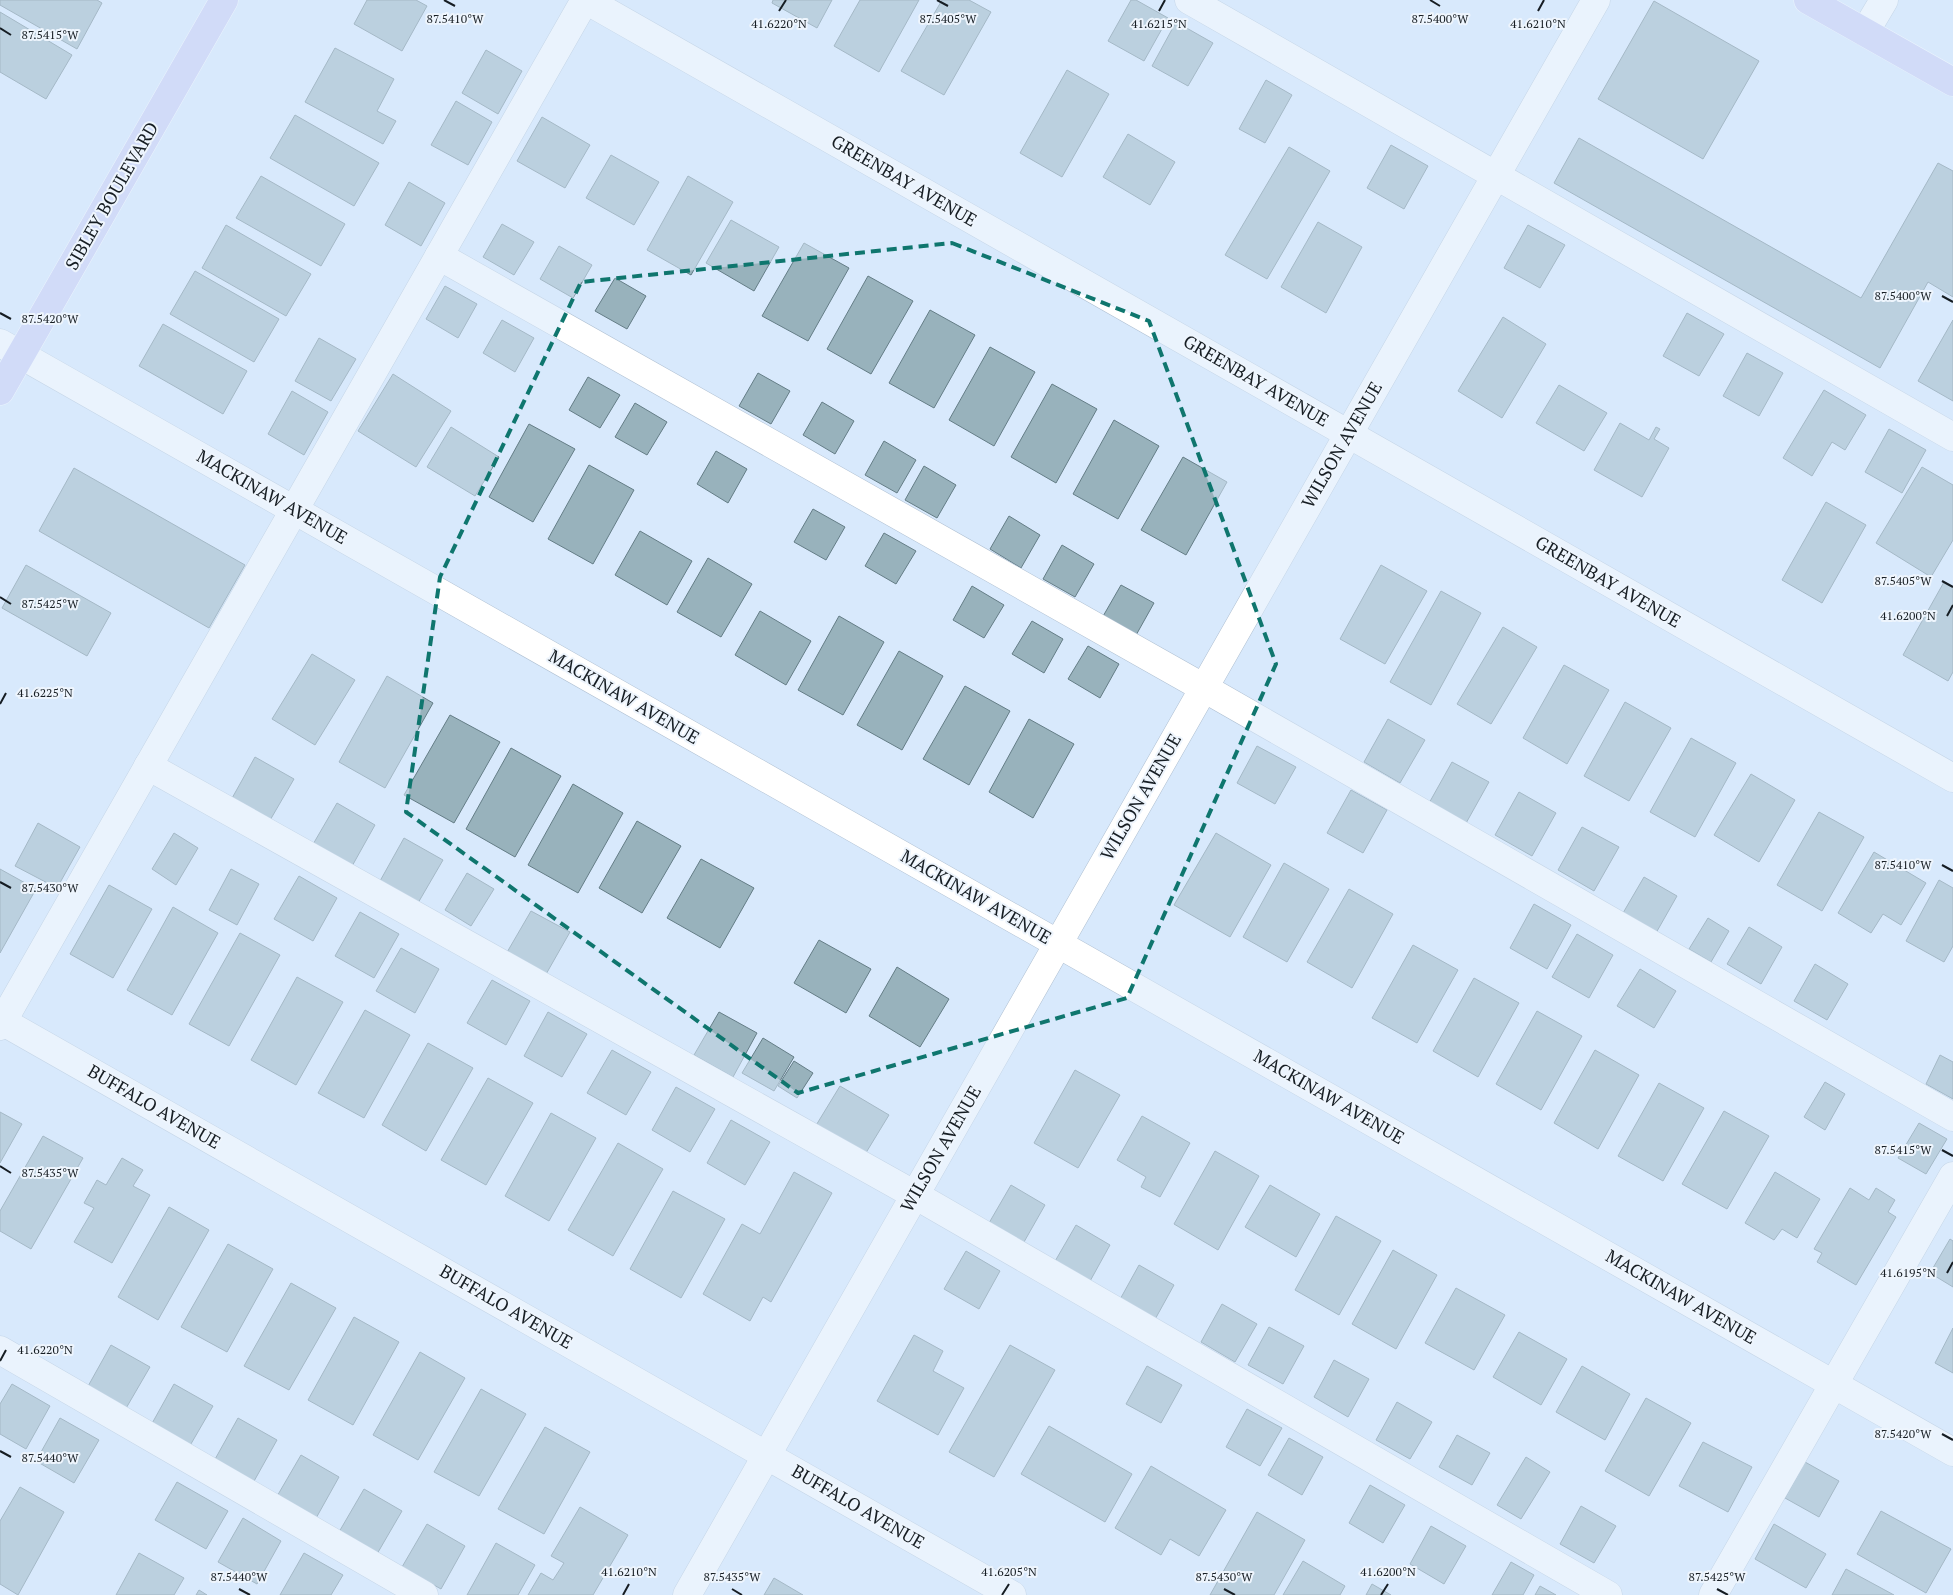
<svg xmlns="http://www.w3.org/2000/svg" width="1953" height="1595" viewBox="0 0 1953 1595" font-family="'PT Serif',serif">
	<rect width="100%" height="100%" fill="#d8e9fc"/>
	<g fill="#98b2bc" stroke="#647d86">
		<polygon points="0,0 97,0 102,3 77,49 0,5"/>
		<polygon points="367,0 416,0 427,6 402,51 354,24"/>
		<polygon points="773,0 832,0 817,28 772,3"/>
		<polygon points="860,0 919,0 879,72 834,46"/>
		<polygon points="942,0 969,0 991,12 944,95 901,71"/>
		<polygon points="1131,0 1136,0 1168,18 1144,61 1108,41"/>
		<polygon points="1654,1 1759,61 1703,159 1598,99"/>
		<polygon points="0,12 72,55 46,99 0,72"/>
		<polygon points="1176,22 1213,43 1188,86 1152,66"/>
		<polygon points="335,48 394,79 377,111 396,121 383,144 305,102"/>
		<polygon points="486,50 522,71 498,114 462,93"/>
		<polygon points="1067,70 1109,94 1062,177 1020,153"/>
		<polygon points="1266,80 1292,95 1265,143 1239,129"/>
		<polygon points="456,101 492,122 468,165 431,145"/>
		<polygon points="295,115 379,163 354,206 270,158"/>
		<polygon points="542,117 590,145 565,188 517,161"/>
		<polygon points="1128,134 1175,162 1150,205 1103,177"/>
		<polygon points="1579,138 1861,298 1938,163 1953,171 1953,297 1928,282 1880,368 1554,183"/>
		<polygon points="1391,145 1428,166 1404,209 1367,188"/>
		<polygon points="1289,147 1330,171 1267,279 1225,255"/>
		<polygon points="611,155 659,182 634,225 586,198"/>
		<polygon points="261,176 345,224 321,266 236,218"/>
		<polygon points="688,176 733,202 691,275 647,250"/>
		<polygon points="409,182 445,203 421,246 385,225"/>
		<polygon points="731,220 779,247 754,291 706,263"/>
		<polygon points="1318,222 1362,247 1326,313 1281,287"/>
		<polygon points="502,224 534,242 514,275 483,257"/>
		<polygon points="226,225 311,274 286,316 202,268"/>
		<polygon points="1528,225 1565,245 1540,288 1504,268"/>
		<polygon points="804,243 849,268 808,341 762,316"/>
		<polygon points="559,246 592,265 573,298 540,279"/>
		<polygon points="195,271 279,319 254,362 170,314"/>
		<polygon points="868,276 913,301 871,374 827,349"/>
		<polygon points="615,278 646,296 627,329 595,311"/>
		<polygon points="445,286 477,304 458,338 426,319"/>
		<polygon points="930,310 975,335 934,408 889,383"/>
		<polygon points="1687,313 1724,334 1699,376 1663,356"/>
		<polygon points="1503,317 1546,344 1502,418 1458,391"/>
		<polygon points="502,320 534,338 515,372 483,353"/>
		<polygon points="1953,320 1953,401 1918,381"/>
		<polygon points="163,324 247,371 223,414 139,366"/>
		<polygon points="319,338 356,359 331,401 295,381"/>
		<polygon points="990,347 1035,372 994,446 949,420"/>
		<polygon points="1747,353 1783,373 1759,416 1723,396"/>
		<polygon points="758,373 790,391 771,424 739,406"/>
		<polygon points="393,374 451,411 416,467 358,431"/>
		<polygon points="588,377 620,395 600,428 569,410"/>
		<polygon points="1052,384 1097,409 1056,483 1011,457"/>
		<polygon points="1559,385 1607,413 1584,451 1536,423"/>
		<polygon points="1824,390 1866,415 1845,450 1832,442 1812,476 1783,458"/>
		<polygon points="292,391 328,412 304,455 268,434"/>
		<polygon points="822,402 854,421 835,454 803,435"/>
		<polygon points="635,403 667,422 647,455 615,437"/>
		<polygon points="1114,420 1159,446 1118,519 1073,494"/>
		<polygon points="1620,423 1649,440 1656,427 1660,429 1654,439 1669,448 1642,497 1594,470"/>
		<polygon points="529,424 575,449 533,522 489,497"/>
		<polygon points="451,427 499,457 475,496 427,467"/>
		<polygon points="1889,429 1926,450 1902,493 1865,472"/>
		<polygon points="884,441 916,460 897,493 865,475"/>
		<polygon points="716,451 747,469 728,503 697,484"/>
		<polygon points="1183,457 1227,482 1186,555 1141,530"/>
		<polygon points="589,465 634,490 593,564 548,539"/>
		<polygon points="924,466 956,485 937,518 905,500"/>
		<polygon points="1922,467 1953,485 1953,540 1931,577 1876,543"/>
		<polygon points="74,468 245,565 209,628 39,531"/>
		<polygon points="1826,502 1866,525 1822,603 1782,580"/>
		<polygon points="813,509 845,527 826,560 794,542"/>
		<polygon points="1009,516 1040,535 1021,568 990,549"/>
		<polygon points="640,531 692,561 667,605 615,575"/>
		<polygon points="884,533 916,551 896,584 865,566"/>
		<polygon points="1062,545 1094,564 1075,597 1043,579"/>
		<polygon points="708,558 752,584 721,637 677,612"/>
		<polygon points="26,565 111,613 87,656 2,608"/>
		<polygon points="1381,565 1427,591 1385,664 1340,639"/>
		<polygon points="1944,582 1953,587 1953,672 1948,681 1903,655"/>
		<polygon points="1121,585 1154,603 1135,637 1102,618"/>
		<polygon points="972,586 1004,605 984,638 953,620"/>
		<polygon points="1441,591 1481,613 1431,705 1390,682"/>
		<polygon points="760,611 811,641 786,685 735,655"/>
		<polygon points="839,616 884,642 843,715 798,690"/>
		<polygon points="1032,621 1063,639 1044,673 1012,654"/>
		<polygon points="1503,627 1537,647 1491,724 1457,704"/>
		<polygon points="1088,646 1119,664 1100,698 1068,679"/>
		<polygon points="899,651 943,676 902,750 857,725"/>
		<polygon points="312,654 355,680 315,745 272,719"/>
		<polygon points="1564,665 1609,690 1567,764 1523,738"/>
		<polygon points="387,676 433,703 385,788 339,762"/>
		<polygon points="965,686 1010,711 969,785 923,759"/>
		<polygon points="1625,702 1671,728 1629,801 1584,776"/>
		<polygon points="450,715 500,742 454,823 404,795"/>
		<polygon points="1029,719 1074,744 1033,818 989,792"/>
		<polygon points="1388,719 1425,740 1400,783 1364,762"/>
		<polygon points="1691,738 1736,763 1695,837 1650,812"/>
		<polygon points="1257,746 1296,767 1275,804 1237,783"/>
		<polygon points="511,748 561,776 515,857 466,829"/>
		<polygon points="255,757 294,779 269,822 231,800"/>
		<polygon points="1452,762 1489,782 1465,825 1428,805"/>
		<polygon points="1751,774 1795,800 1759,862 1714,835"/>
		<polygon points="573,784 623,813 578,893 528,865"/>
		<polygon points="1351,790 1387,810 1363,853 1327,833"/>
		<polygon points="1519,792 1556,813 1532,856 1495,835"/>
		<polygon points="337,803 375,825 351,868 312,846"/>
		<polygon points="1819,812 1864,837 1822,911 1777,885"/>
		<polygon points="637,821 681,846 642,913 599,888"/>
		<polygon points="38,823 80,847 57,888 15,866"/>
		<polygon points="1582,827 1619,847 1594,891 1558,870"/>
		<polygon points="174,833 198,848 176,885 152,869"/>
		<polygon points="1216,833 1271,865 1230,937 1174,905"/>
		<polygon points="404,838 443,860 418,903 380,881"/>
		<polygon points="1874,852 1926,883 1901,925 1883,914 1871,933 1838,913"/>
		<polygon points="701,859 754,888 720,948 667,918"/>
		<polygon points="1284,863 1329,889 1287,962 1243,937"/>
		<polygon points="0,869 36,889 0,953"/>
		<polygon points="231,869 259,884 237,925 209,910"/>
		<polygon points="467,873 494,889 471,926 445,910"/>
		<polygon points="299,876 337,898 313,941 274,919"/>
		<polygon points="1644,877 1677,896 1656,933 1623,913"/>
		<polygon points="1939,880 1953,888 1953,946 1944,962 1906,941"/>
		<polygon points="109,885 152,909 113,978 70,954"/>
		<polygon points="1349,889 1393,914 1352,988 1307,962"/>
		<polygon points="1534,904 1571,925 1547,969 1510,948"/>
		<polygon points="173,907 218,933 172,1015 127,990"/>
		<polygon points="531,911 570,932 545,976 506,954"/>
		<polygon points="360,912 399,934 374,978 335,956"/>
		<polygon points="1708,918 1729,931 1711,962 1689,949"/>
		<polygon points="1749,927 1782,947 1761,984 1727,964"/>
		<polygon points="240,933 280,955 229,1046 189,1024"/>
		<polygon points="1577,934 1613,955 1589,998 1552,977"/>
		<polygon points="819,940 871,969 846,1013 794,983"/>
		<polygon points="1413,945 1458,970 1417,1043 1372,1018"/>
		<polygon points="401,948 439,969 415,1013 376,991"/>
		<polygon points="1815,964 1848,984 1827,1020 1794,1001"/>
		<polygon points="897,967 949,999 920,1047 869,1016"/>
		<polygon points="1640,969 1676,991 1654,1028 1617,1006"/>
		<polygon points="297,977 343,1002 296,1085 251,1060"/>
		<polygon points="1474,978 1519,1003 1478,1077 1433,1051"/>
		<polygon points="492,980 530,1001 506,1045 467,1023"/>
		<polygon points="365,1010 410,1035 364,1118 318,1093"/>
		<polygon points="1537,1011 1582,1036 1541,1110 1496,1084"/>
		<polygon points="548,1012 587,1034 562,1077 524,1056"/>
		<polygon points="719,1012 757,1033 733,1077 694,1055"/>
		<polygon points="763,1038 794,1057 774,1091 742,1073"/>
		<polygon points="428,1043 473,1068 426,1151 382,1125"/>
		<polygon points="612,1050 651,1072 626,1115 587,1093"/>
		<polygon points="1595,1050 1639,1075 1598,1149 1554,1123"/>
		<polygon points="1940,1055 1953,1062 1953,1099 1926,1084"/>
		<polygon points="794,1061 813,1073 797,1098 778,1086"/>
		<polygon points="1075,1070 1120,1095 1078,1168 1034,1143"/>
		<polygon points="488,1078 533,1103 486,1185 441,1160"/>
		<polygon points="1825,1082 1845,1094 1825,1130 1804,1117"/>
		<polygon points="1659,1083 1704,1108 1663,1181 1618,1156"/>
		<polygon points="840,1086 889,1115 864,1156 815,1127"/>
		<polygon points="676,1087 715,1109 690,1152 652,1130"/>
		<polygon points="1724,1111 1769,1136 1727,1209 1682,1184"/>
		<polygon points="0,1112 22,1124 0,1163"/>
		<polygon points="551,1113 596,1138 549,1221 505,1196"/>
		<polygon points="1142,1116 1190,1143 1160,1197 1141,1187 1146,1177 1117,1160"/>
		<polygon points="731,1120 770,1142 745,1185 707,1163"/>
		<polygon points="1919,1123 1947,1139 1926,1174 1898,1158"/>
		<polygon points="43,1136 83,1158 31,1249 0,1231 0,1211"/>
		<polygon points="618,1143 663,1169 613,1256 568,1230"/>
		<polygon points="1215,1151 1259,1176 1218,1250 1174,1224"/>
		<polygon points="122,1158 143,1170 133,1186 150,1195 112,1263 74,1242 94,1208 84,1203 97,1180 106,1185"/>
		<polygon points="794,1172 832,1193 771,1302 763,1297 750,1321 703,1294 742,1224 760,1234"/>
		<polygon points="1775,1172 1820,1199 1797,1238 1782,1229 1774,1240 1745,1223"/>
		<polygon points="1011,1185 1045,1205 1024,1242 989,1223"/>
		<polygon points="1270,1185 1320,1214 1296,1257 1245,1227"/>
		<polygon points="1850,1188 1869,1200 1876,1188 1895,1200 1888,1212 1896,1217 1856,1285 1817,1262 1822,1253 1814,1249"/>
		<polygon points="673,1191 725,1219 681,1298 630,1269"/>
		<polygon points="169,1207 209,1230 158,1320 118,1297"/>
		<polygon points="1336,1216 1381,1241 1339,1315 1295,1290"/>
		<polygon points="1076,1225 1110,1245 1089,1283 1054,1263"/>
		<polygon points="1950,1239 1953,1241 1953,1287 1930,1273"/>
		<polygon points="228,1244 273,1269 227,1352 181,1327"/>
		<polygon points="1393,1250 1437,1275 1396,1349 1352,1324"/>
		<polygon points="966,1251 1000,1271 979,1309 944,1289"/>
		<polygon points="1139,1265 1174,1285 1153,1323 1118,1303"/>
		<polygon points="291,1283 336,1308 289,1390 244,1366"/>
		<polygon points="1456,1288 1505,1315 1474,1370 1425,1343"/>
		<polygon points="1222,1304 1257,1324 1235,1362 1201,1342"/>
		<polygon points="354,1317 399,1342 353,1425 308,1400"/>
		<polygon points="1269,1327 1304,1346 1283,1384 1248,1365"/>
		<polygon points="1953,1328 1953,1373 1935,1363"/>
		<polygon points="1519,1332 1567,1359 1541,1405 1493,1377"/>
		<polygon points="914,1335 943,1351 933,1371 964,1388 938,1435 877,1401"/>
		<polygon points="111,1345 150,1367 125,1410 87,1388"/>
		<polygon points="1010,1345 1055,1370 994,1477 949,1452"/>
		<polygon points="420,1352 465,1378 418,1460 373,1435"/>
		<polygon points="1334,1360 1369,1379 1348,1417 1314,1397"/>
		<polygon points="1147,1366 1182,1385 1161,1423 1126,1404"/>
		<polygon points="1582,1366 1630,1394 1605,1440 1556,1412"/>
		<polygon points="12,1384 50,1406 26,1449 0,1434 0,1404"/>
		<polygon points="174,1384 213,1406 188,1449 150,1427"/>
		<polygon points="481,1389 526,1414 479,1496 434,1472"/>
		<polygon points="1646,1398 1691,1423 1649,1496 1605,1471"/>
		<polygon points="1397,1402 1432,1422 1410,1459 1376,1440"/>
		<polygon points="1247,1409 1282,1428 1260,1466 1226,1447"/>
		<polygon points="60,1418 99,1440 74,1483 36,1461"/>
		<polygon points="238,1418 277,1440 253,1483 214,1461"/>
		<polygon points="1049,1426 1132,1474 1105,1522 1021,1474"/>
		<polygon points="545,1427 590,1452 544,1534 498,1509"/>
		<polygon points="1457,1435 1490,1453 1472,1485 1439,1467"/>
		<polygon points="1289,1438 1323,1457 1302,1495 1268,1475"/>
		<polygon points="1703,1442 1752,1467 1728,1512 1679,1486"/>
		<polygon points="301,1455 339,1477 315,1520 276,1498"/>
		<polygon points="1526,1457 1550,1472 1521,1519 1497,1505"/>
		<polygon points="1805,1462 1839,1481 1819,1517 1785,1498"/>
		<polygon points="1151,1466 1226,1510 1199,1556 1170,1539 1161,1555 1115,1528"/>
		<polygon points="177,1482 228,1511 206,1549 155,1520"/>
		<polygon points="1370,1485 1405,1505 1383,1543 1349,1523"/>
		<polygon points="20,1487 64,1512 18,1595 0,1584 0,1521"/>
		<polygon points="364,1489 402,1511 377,1554 339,1532"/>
		<polygon points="1581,1506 1616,1526 1594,1563 1560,1544"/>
		<polygon points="580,1507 628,1535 593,1595 528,1595 541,1573 553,1580 564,1563 551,1556"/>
		<polygon points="1881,1511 1951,1549 1926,1593 1857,1554"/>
		<polygon points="1257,1512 1305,1540 1274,1595 1210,1595"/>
		<polygon points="243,1518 281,1541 257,1584 218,1562"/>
		<polygon points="427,1524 465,1546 441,1589 402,1567"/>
		<polygon points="1774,1524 1826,1554 1806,1588 1755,1559"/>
		<polygon points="1431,1526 1466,1546 1444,1584 1410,1564"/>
		<polygon points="496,1543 535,1565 518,1595 467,1595"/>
		<polygon points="139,1553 184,1578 174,1595 116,1595"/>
		<polygon points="304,1553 343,1575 331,1595 280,1595"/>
		<polygon points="1303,1561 1345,1586 1340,1595 1283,1595"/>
		<polygon points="1511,1562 1534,1575 1523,1595 1492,1595"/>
		<polygon points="1846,1569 1894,1595 1832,1595"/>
		<polygon points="774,1578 803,1595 764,1595"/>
		<polygon points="1372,1584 1391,1595 1366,1595"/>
		<polygon points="1540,1586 1556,1595 1535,1595"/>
		<polygon points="199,1590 207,1595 196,1595"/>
	</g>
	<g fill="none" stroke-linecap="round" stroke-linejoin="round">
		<defs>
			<g id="minor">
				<polyline points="586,0 1953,778"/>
				<polyline points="1189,0 1953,437"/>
				<polyline points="1865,32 1884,0"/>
				<polyline points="439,256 1204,688 1953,1117"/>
				<polyline points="0,343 1953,1452"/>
				<polyline points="148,766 915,1195 1608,1595"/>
				<polyline points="0,1020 1012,1595"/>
				<polyline points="0,1026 585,0"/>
				<polyline points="0,1350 424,1595"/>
				<polyline points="687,1595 1596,0"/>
				<polyline points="1713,1595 1953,1176"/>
			</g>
			<g id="major">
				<polyline points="1808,0 1953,82"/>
				<polyline points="0,391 224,0"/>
			</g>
		</defs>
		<use href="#minor" stroke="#aebfd1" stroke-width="29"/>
		<use href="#major" stroke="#fff" stroke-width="29"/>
		<use href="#minor" stroke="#fff" stroke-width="28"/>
		<use href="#major" stroke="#c7caf3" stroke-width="28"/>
	</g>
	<path d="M0 0H1953V1595H0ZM 952,243 L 1149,321 L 1276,664 L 1127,998 L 798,1093 L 406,812 L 440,577 L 581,282 Z" fill="#d8e9fc" fill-opacity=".55" fill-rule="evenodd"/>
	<path fill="none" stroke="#0f766e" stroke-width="4" stroke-dasharray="10 6" stroke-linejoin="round" d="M 952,243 L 1149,321 L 1276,664 L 1127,998 L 798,1093 L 406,812 L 440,577 L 581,282 Z"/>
	<path fill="none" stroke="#161d23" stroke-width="2" d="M 444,0 L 455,6M 937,0 L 948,6M 1430,0 L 1440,6M 779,11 L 786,0M 1159,11 L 1165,0M 1538,11 L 1544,0M 0,28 L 11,35M 1942,296 L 1953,302M 0,313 L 11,319M 1942,581 L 1953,587M 0,597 L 11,604M 1947,616 L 1953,605M 0,704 L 6,693M 1942,865 L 1953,871M 0,882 L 11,888M 1942,1150 L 1953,1156M 0,1166 L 11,1173M 1947,1273 L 1953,1262M 0,1361 L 6,1350M 1942,1434 L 1953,1440M 0,1451 L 11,1457M 239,1589 L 250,1595M 732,1589 L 742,1595M 1224,1589 L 1235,1595M 1717,1589 L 1728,1595M 623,1595 L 629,1584M 1002,1595 L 1009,1584M 1381,1595 L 1388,1584"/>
	<g text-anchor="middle" stroke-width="4" stroke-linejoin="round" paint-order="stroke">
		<g font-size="18" fill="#161d23" stroke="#eef5fd">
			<text transform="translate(904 181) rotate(30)" y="6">GREENBAY AVENUE</text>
			<text transform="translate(112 196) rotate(-60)" y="6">SIBLEY BOULEVARD</text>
			<text transform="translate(1256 381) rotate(30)" y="6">GREENBAY AVENUE</text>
			<text transform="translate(1342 445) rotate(-60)" y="6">WILSON AVENUE</text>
			<text transform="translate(272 497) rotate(30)" y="6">MACKINAW AVENUE</text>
			<text transform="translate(1608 582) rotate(30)" y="6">GREENBAY AVENUE</text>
			<text transform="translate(624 697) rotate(30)" y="6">MACKINAW AVENUE</text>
			<text transform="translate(1141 797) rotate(-60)" y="6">WILSON AVENUE</text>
			<text transform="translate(976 897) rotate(30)" y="6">MACKINAW AVENUE</text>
			<text transform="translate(1329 1097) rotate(30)" y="6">MACKINAW AVENUE</text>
			<text transform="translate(154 1107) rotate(30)" y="6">BUFFALO AVENUE</text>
			<text transform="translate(941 1149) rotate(-60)" y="6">WILSON AVENUE</text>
			<text transform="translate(1681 1297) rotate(30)" y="6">MACKINAW AVENUE</text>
			<text transform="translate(506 1307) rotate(30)" y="6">BUFFALO AVENUE</text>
			<text transform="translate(858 1507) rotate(30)" y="6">BUFFALO AVENUE</text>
		</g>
	</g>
	<g font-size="12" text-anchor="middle" fill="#161d23" stroke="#eef5fd" stroke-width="4" stroke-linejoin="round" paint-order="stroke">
		<text x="455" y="23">87.5410°W</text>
		<text x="948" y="23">87.5405°W</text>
		<text x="1440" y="23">87.5400°W</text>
		<text x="779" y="28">41.6220°N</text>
		<text x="1159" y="28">41.6215°N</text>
		<text x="1538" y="28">41.6210°N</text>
		<text x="50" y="39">87.5415°W</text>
		<text x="1903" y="300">87.5400°W</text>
		<text x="50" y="323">87.5420°W</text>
		<text x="1903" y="585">87.5405°W</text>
		<text x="50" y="608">87.5425°W</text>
		<text x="1908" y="620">41.6200°N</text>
		<text x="45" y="697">41.6225°N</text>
		<text x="1903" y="869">87.5410°W</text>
		<text x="50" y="892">87.5430°W</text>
		<text x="1903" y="1154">87.5415°W</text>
		<text x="50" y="1177">87.5435°W</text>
		<text x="1908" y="1277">41.6195°N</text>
		<text x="45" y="1354">41.6220°N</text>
		<text x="1903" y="1438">87.5420°W</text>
		<text x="50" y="1462">87.5440°W</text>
		<text x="629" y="1576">41.6210°N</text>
		<text x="1009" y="1576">41.6205°N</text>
		<text x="1388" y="1576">41.6200°N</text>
		<text x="239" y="1581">87.5440°W</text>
		<text x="732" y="1581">87.5435°W</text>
		<text x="1224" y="1581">87.5430°W</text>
		<text x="1717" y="1581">87.5425°W</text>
	</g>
</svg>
